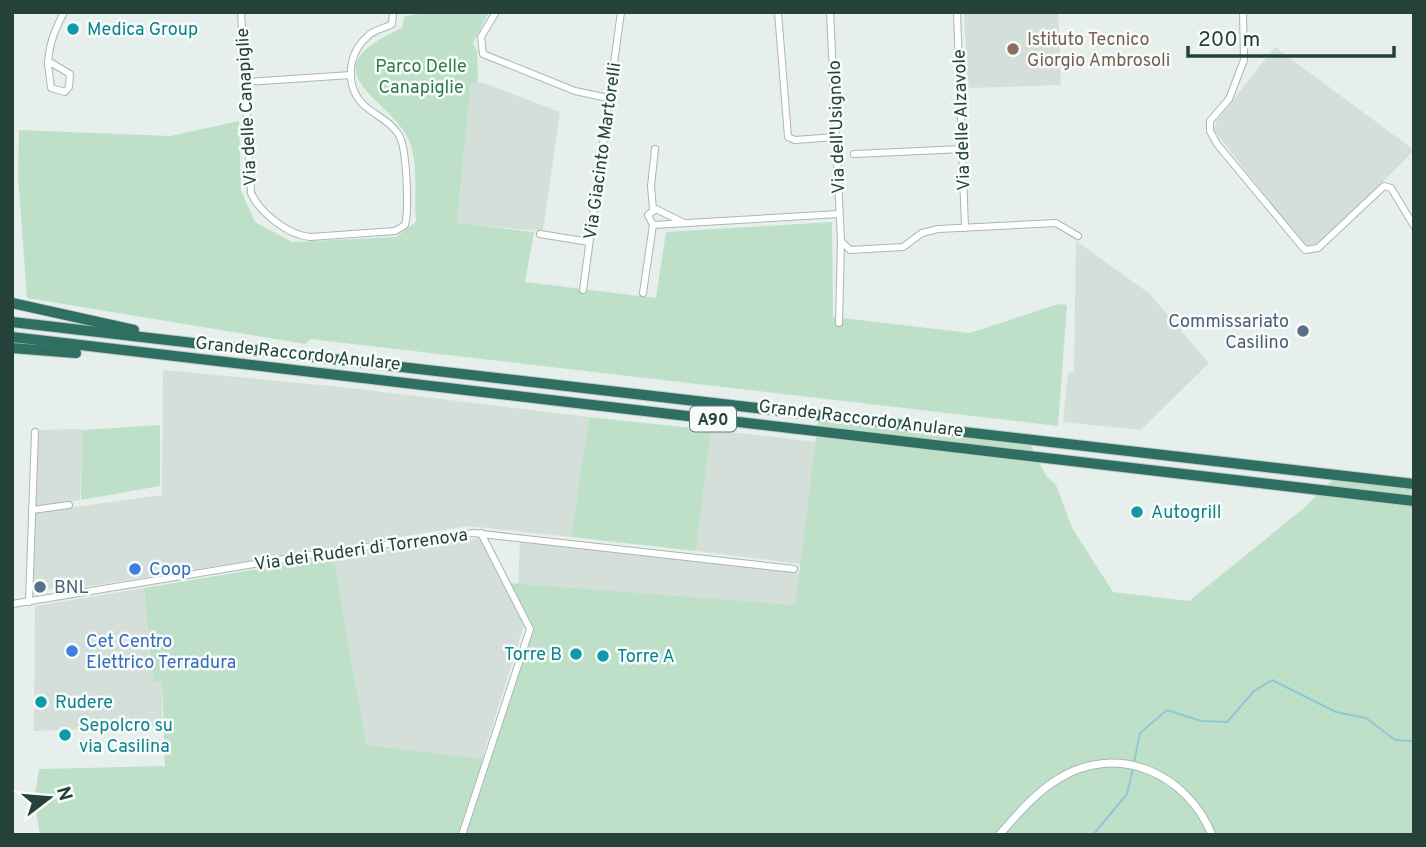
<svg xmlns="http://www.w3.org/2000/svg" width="1426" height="847" viewBox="0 0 1426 847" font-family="Overpass,sans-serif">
	<rect width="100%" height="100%" fill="#e6efeb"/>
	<g fill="#d4dfda">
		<polygon points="964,12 1058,12 1061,85 968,88"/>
		<polygon points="1275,47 1414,150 1316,250 1303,245 1214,130 1217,120"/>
		<polygon points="471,82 484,83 560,112 543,231 457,224"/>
		<polygon points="1076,241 1150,294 1209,363 1141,430 1063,422 1068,372 1074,373"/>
		<polygon points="163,370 342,387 589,417 571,537 469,526 90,586 32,590 37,430 82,429 80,500 67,502 68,508 162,495"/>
		<polygon points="711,430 816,442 800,564 696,551"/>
		<polygon points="480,538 525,622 482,759 366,745 334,557"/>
		<polygon points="520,541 799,573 795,605 518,584"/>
		<polygon points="144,588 153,680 162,680 162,726 34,731 35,606"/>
	</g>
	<g fill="#bfe0c8">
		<path d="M 426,12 L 489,12 L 473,43 L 477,51 L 478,83 L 471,83 L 457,223 L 534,232 L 525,282 L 656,298 L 666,232 L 832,222 L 833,317 L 970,333 L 1058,304 L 1067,305 L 1058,426 L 310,339 L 306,344 L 27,298 L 18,176 L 19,130 L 170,136 L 239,121 L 241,191 L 255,222 L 292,242 L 396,237 L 416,222 C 414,198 418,168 411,146 C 398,99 299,74 402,28 L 404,17 Z"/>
		<polygon points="819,414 1028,439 1046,476 1056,485 1072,528 1113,592 1189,601 1304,508 1337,476 1414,483 1414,835 40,835 34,799 39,769 165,766 162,681 153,681 144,588 312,560 312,554 333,551 366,745 485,759 530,627 508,583 795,605"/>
		<polygon points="589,417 711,430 696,551 571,537"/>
		<polygon points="160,425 160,486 81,500 82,430"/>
	</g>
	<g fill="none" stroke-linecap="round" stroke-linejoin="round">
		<g stroke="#8ec9d4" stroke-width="2">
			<polyline points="1134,763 1140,733 1167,710 1201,721 1227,722 1254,691 1272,680 1336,712 1366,718 1395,740 1414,741"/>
			<polyline points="1093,835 1127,794 1133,769"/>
		</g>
		<defs>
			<g id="minor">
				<path d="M 241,12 L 251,193 C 260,213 288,235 310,237 L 395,231 L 405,225 C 409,209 407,149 399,135 C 391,122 377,116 366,107 C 344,88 347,54 368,36 C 375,29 384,29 392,24 L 393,12"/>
				<polyline points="496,12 481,37 483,54 575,91 608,98"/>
				<polyline points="778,12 788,137 795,140 835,137"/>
				<polyline points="830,12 841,241 839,323"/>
				<polyline points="957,12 965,228"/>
				<polyline points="1243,12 1244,60 1229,99 1210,121 1210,131 1217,144 1305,250 1318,248 1384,186 1391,188 1414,226"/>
				<path d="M 48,61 L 70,74 L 69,87 L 65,92 L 51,88 L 48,64 C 49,43 55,30 64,12"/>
				<polyline points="245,82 351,75"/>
				<polyline points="854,154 963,149"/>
				<polyline points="653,210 651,186 655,149"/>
				<polyline points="653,225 839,214"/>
				<polyline points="653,225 648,215 656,209 684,223"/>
				<polyline points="540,234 589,242"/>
				<polyline points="841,241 850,250 903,247 922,233 938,229 1056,223 1078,236"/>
				<polyline points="583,290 621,12"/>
				<polyline points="643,293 653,225"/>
				<polyline points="32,510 69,505"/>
				<polyline points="29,602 35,432"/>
				<polyline points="12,604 321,553 473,533 794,569"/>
				<polyline points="462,835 530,629 481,533"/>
			</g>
			<path id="tertiary" d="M 999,835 C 1017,815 1035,793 1058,779 C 1117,742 1187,773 1212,835"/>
			<g id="motorway">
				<polyline points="12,303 134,330"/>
				<polyline points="12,322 1414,484"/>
				<polyline points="12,337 1414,501"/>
				<polyline points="12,348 76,353"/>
			</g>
		</defs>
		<use href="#minor" stroke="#a8b8b2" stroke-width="8"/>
		<use href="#tertiary" stroke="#a8b8b2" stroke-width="9"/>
		<use href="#motorway" stroke="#c2cac8" stroke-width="12"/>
		<use href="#minor" stroke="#fff" stroke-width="6"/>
		<use href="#tertiary" stroke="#fff" stroke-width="7"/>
		<use href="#motorway" stroke="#2f6f62" stroke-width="10"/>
	</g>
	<g fill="#0f9aa8" stroke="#f7fbf9" stroke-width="2.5">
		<circle cx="73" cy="29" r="7"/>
		<circle cx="1137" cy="512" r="7"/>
		<circle cx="576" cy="654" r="7"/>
		<circle cx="603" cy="656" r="7"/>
		<circle cx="41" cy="702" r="7"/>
		<circle cx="65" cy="735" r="7"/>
	</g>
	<circle fill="#8d6e63" stroke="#f7fbf9" stroke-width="2.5" cx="1013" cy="49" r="7"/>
	<g fill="#5c6f8a" stroke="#f7fbf9" stroke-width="2.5">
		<circle cx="1303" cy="331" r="7"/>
		<circle cx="40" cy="587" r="7"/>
	</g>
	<g fill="#3f7fe0" stroke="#f7fbf9" stroke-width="2.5">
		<circle cx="135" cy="569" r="7"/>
		<circle cx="72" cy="651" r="7"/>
	</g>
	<g text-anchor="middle" stroke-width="5" stroke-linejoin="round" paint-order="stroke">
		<rect fill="#f7fbf9" stroke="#637a73" stroke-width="2" x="690" y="406.5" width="46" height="25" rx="5"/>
		<g font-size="16" font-weight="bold" fill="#24423a">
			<text x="713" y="425">A90</text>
		</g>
		<g font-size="18" fill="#0d838f" stroke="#f7fbf9" text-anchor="start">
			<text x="87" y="35">Medica Group</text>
			<text x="1151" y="518">Autogrill</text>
			<text x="562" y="660" text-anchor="end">Torre B</text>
			<text x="617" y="662">Torre A</text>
			<text x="55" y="708">Rudere</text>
			<text x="79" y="731">Sepolcro su<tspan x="79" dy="21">via Casilina</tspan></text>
		</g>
		<g font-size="18" fill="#785e54" stroke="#f7fbf9" text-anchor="start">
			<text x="1027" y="45">Istituto Tecnico<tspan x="1027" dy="21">Giorgio Ambrosoli</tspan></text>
		</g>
		<g font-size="18" fill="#2d7a4b" stroke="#f7fbf9">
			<text x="421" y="72">Parco Delle<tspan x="421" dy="21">Canapiglie</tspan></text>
		</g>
		<g font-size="18" fill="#24423a" stroke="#f7fbf9">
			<text transform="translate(246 107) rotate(-93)" y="6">Via delle Canapiglie</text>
			<text transform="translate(961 120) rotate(-92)" y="6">Via delle Alzavole</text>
			<text transform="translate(836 127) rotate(-92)" y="6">Via dell'Usignolo</text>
			<text transform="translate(602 151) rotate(-82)" y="6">Via Giacinto Martorelli</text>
			<text transform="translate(298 353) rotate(6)" y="6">Grande Raccordo Anulare</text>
			<text transform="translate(861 418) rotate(7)" y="6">Grande Raccordo Anulare</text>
			<text transform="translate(361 549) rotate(-8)" y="6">Via dei Ruderi di Torrenova</text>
		</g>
		<g font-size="18" fill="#4e5e75" stroke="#f7fbf9" text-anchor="end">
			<text x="1289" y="327">Commissariato<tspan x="1289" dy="21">Casilino</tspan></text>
			<text x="54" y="593" text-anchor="start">BNL</text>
		</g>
		<g font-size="18" fill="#366cbe" stroke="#f7fbf9" text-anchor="start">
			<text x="149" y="575">Coop</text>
			<text x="86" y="647">Cet Centro<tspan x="86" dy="21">Elettrico Terradura</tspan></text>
		</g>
	</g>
	<rect width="1426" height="847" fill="none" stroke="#24423a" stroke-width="28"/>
	<g transform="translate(49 798) rotate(74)" stroke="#f7fbf9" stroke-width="5" paint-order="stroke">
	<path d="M0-5L12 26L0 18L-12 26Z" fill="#24423a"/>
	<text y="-10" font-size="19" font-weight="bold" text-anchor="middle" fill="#24423a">N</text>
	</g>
	<path d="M1188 46v10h206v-10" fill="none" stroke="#24423a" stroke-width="3.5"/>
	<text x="1198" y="46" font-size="21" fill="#24423a" stroke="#f7fbf9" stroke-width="5" paint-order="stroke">200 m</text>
</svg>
